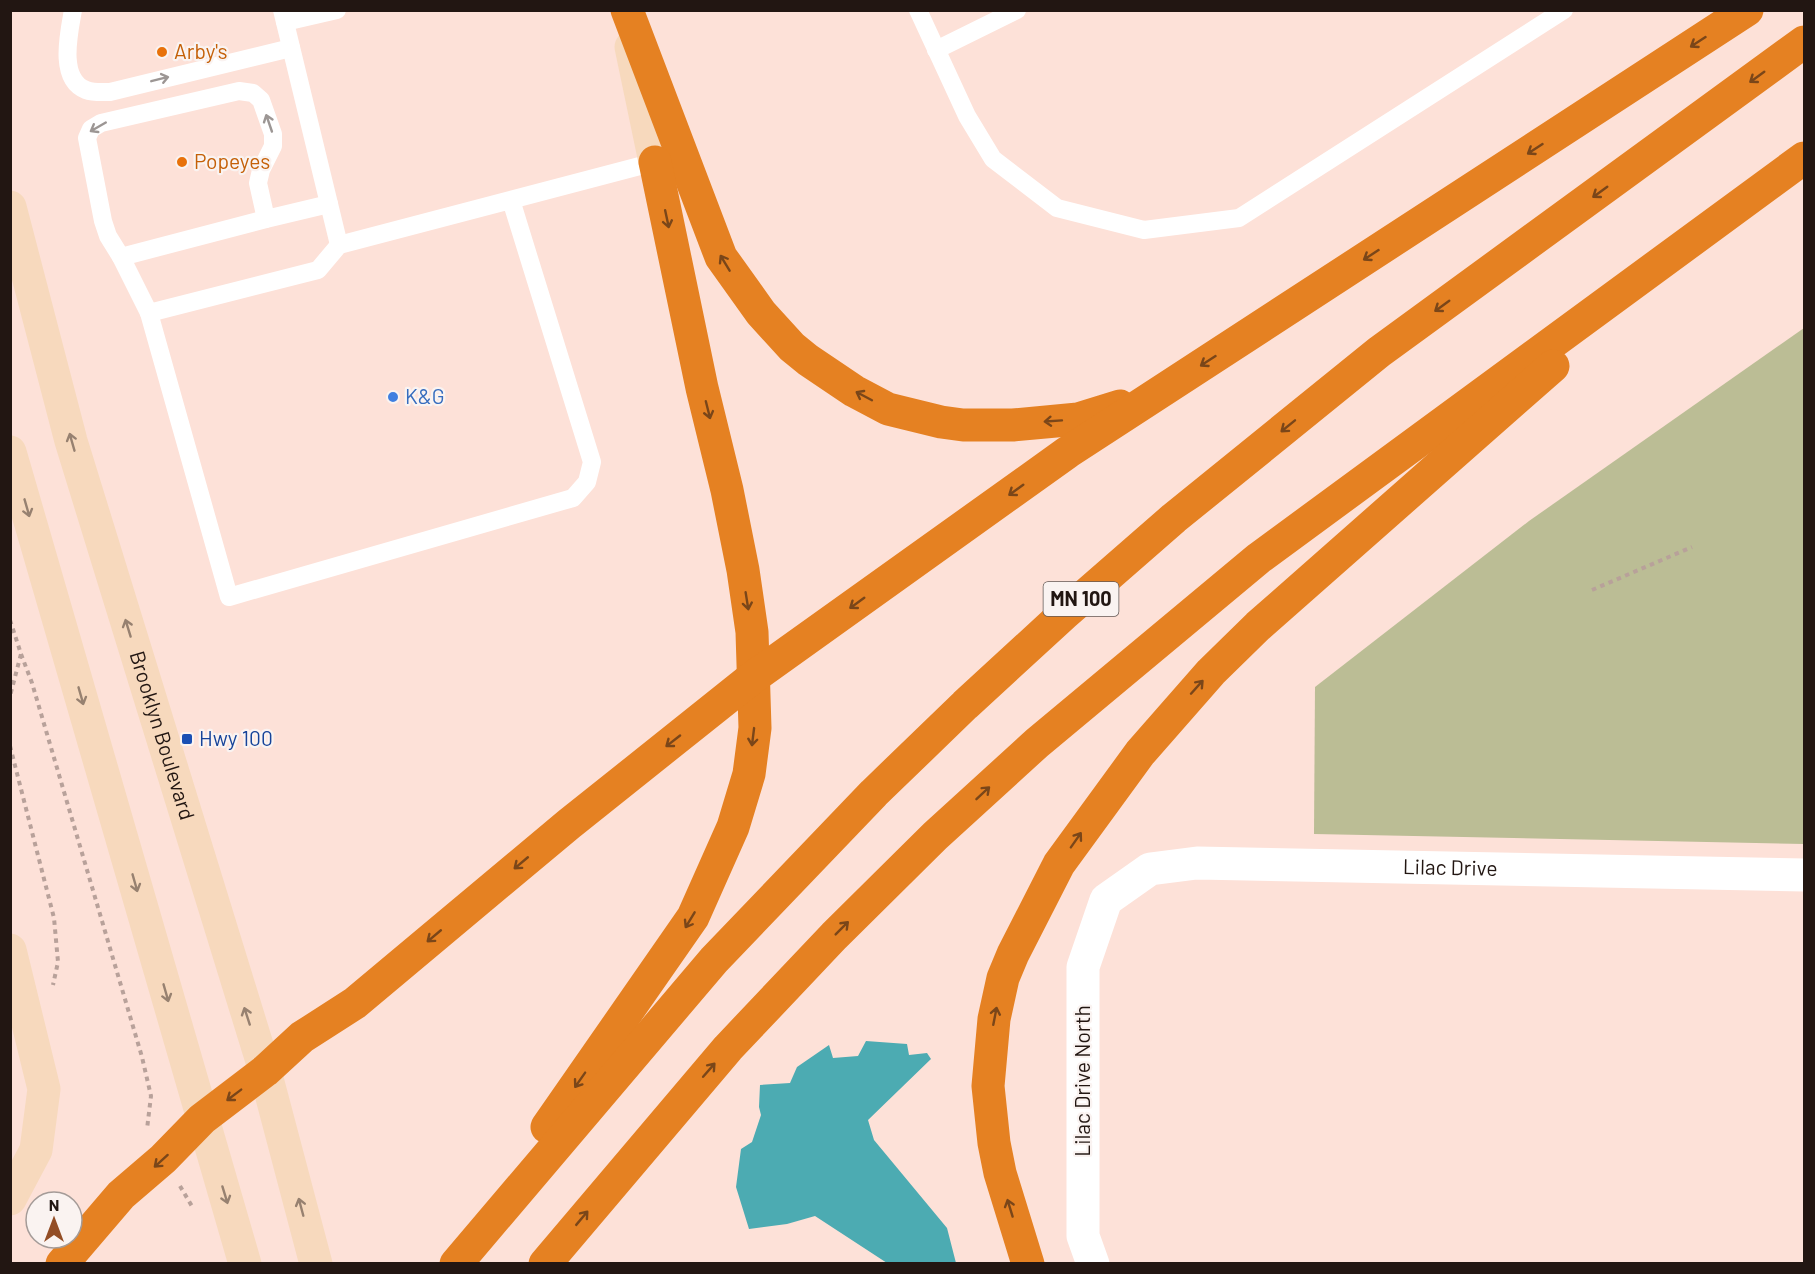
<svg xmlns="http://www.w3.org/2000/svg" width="1815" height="1274" viewBox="0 0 1815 1274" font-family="Barlow,sans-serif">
	<rect width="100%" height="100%" fill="#fde1d8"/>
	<polygon fill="#bbbd95" points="1804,328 1804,844 1314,834 1315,687 1529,521"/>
	<polygon fill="#4cabb2" points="866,1041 907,1044 909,1055 927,1053 931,1059 868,1120 874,1140 947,1228 956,1263 887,1263 815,1216 787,1224 749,1229 736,1187 741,1149 752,1142 761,1115 759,1107 760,1085 790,1083 797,1067 829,1045 833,1058 858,1056"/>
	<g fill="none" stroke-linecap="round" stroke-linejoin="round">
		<g stroke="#b8a19a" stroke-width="4" stroke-dasharray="4.5 4.5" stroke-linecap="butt">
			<polyline points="1592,590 1692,547"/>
			<polyline points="10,620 21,654 10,696"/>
			<polyline points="21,654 32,683 142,1057 151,1096 147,1129"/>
			<polyline points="10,746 54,918 58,962 53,985"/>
			<polyline points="180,1186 193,1208"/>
		</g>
		<g stroke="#fff" stroke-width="18">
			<path d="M 73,10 C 69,33 58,79 86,90 C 94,93 103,92 110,92 L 291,48"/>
			<polyline points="282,10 339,245"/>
			<polyline points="918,10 967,116 993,159 1057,208 1144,230 1239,218 1564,10"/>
			<polyline points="285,22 337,10"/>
			<polyline points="936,50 1017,10"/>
			<polyline points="511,200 592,462 587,482 573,498 229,597 149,313 318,270 339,245 655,162"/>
			<polyline points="121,257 108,236 103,221 87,138 91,129 101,123 239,91 253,93 261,100 273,134 273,146 261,170 258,183 266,219"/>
			<polyline points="149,313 121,257 266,219 329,204"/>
		</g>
		<path stroke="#fff" stroke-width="33" id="s1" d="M 1093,1264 L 1083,1236 L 1083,967 L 1106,900 L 1150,869 L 1197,863 L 1804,875"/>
		<g stroke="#f7d9bd" stroke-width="33">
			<polyline points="631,47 655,162"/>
			<path id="s2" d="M 10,207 L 71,441 L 265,1071 L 316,1264"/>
			<polyline points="10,452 245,1264"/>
			<polyline points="10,950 44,1089 36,1150 10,1199"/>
		</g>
		<g stroke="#e58122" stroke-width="33">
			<polyline points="627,10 721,257 761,313 792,347 808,360 854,391 888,409 941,422 963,425 1013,425 1078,419 1120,406"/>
			<polyline points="547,1127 693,917 733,827 749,774 755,728 752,632 743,570 727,490 702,388 655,162"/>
			<polyline points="62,1264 121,1195 163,1159 202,1119 265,1071 302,1037 355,1003 569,824 752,678 1068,452 1747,10"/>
			<polyline points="456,1264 714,960 874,793 965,705 1064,614 1174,518 1379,352 1804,42"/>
			<polyline points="545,1264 728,1048 834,936 935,836 1037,743 1259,558 1804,158"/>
			<polyline points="1028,1264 1000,1173 994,1143 988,1086 994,1019 1003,978 1013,954 1059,864 1140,753 1211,672 1258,626 1553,366"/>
		</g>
	</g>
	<defs><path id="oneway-shaft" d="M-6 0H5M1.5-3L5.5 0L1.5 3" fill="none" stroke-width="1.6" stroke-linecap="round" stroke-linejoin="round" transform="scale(1.5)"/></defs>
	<g stroke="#7a4619">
		<use href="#oneway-shaft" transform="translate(1698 42) rotate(147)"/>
		<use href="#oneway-shaft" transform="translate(1757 77) rotate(144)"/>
		<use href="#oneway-shaft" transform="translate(1535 149) rotate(147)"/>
		<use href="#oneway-shaft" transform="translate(1600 192) rotate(144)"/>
		<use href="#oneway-shaft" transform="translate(667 219) rotate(78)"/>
		<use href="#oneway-shaft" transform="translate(1371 255) rotate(147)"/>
		<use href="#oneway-shaft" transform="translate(725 263) rotate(-121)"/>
		<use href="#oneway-shaft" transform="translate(1442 306) rotate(144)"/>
		<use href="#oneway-shaft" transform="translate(1208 361) rotate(147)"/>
		<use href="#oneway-shaft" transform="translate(864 396) rotate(-152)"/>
		<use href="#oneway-shaft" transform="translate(708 410) rotate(76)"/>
		<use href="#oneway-shaft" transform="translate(1053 421) rotate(176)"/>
		<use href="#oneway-shaft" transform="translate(1288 426) rotate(141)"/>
		<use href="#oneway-shaft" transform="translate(1016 490) rotate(144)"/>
		<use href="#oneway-shaft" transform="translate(747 601) rotate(81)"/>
		<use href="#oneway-shaft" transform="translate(857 603) rotate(144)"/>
		<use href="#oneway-shaft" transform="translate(1197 687) rotate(-48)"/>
		<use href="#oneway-shaft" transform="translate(753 737) rotate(97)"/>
		<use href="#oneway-shaft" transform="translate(673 741) rotate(142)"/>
		<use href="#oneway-shaft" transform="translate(983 793) rotate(-43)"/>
		<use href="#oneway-shaft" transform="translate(1076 840) rotate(-55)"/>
		<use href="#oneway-shaft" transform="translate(521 863) rotate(140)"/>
		<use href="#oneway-shaft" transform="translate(690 920) rotate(121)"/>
		<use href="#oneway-shaft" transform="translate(842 928) rotate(-45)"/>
		<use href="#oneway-shaft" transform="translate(434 936) rotate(140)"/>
		<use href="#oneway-shaft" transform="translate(995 1016) rotate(-79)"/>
		<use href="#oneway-shaft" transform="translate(709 1070) rotate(-49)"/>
		<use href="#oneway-shaft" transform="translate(580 1080) rotate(125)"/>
		<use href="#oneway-shaft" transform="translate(234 1095) rotate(143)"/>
		<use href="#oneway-shaft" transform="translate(161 1161) rotate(138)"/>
		<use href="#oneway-shaft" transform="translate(1010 1208) rotate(-107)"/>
		<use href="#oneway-shaft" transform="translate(582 1218) rotate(-50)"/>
	</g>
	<g stroke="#9c9694">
		<use href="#oneway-shaft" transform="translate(160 79) rotate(-14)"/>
		<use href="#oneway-shaft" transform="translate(269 123) rotate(-109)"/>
		<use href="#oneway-shaft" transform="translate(98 127) rotate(150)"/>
	</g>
	<g stroke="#978170">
		<use href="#oneway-shaft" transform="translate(72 442) rotate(-106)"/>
		<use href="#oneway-shaft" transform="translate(27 508) rotate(74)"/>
		<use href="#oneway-shaft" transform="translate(128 628) rotate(-107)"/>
		<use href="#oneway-shaft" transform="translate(81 696) rotate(74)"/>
		<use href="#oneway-shaft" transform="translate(135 883) rotate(74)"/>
		<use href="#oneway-shaft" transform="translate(166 993) rotate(74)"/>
		<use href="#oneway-shaft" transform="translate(247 1016) rotate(-108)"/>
		<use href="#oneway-shaft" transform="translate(225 1195) rotate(73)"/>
		<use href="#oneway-shaft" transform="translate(301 1207) rotate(-105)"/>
	</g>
	<g fill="#e8710a" stroke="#faf3f1" stroke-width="2">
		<circle cx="162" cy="52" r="6"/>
		<circle cx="182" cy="162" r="6"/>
	</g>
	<circle fill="#3f7fe0" stroke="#faf3f1" stroke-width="2" cx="393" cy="397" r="6"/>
	<rect fill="#1a4fb4" stroke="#faf3f1" stroke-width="2" x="181" y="733" width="12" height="12" rx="3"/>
	<g text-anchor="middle" stroke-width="4.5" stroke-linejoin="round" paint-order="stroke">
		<rect fill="#faf3f1" stroke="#635855" stroke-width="1.5" x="1043.5" y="582" width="75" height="34" rx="4.5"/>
		<g font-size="20" font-weight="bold" fill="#221612">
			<text x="1081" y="606">MN 100</text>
		</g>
		<g font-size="21" fill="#c56008" stroke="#faf3f1" text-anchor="start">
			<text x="174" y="59">Arby's</text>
			<text x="194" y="169">Popeyes</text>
		</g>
		<g font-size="21" fill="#366cbe" stroke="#faf3f1" text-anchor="start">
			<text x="405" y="404">K&amp;G</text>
		</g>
		<g font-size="21" fill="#221612" stroke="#faf3f1">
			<text dy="7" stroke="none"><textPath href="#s2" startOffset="550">Brooklyn Boulevard</textPath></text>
			<text dy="7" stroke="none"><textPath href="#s1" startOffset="724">Lilac Drive</textPath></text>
			<text transform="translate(1083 1081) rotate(-90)" y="7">Lilac Drive North</text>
		</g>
		<g font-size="21" fill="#164399" stroke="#faf3f1" text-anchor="start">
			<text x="199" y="746">Hwy 100</text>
		</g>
	</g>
	<rect width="1815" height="1274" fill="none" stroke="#221612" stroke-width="24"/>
	<g transform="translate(54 1220)"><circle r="28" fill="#faf3f1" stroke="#a49b98" stroke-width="1.5"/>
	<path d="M0-4.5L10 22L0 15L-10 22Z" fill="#934d25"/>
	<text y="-9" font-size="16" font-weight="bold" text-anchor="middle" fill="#221612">N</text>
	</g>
</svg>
